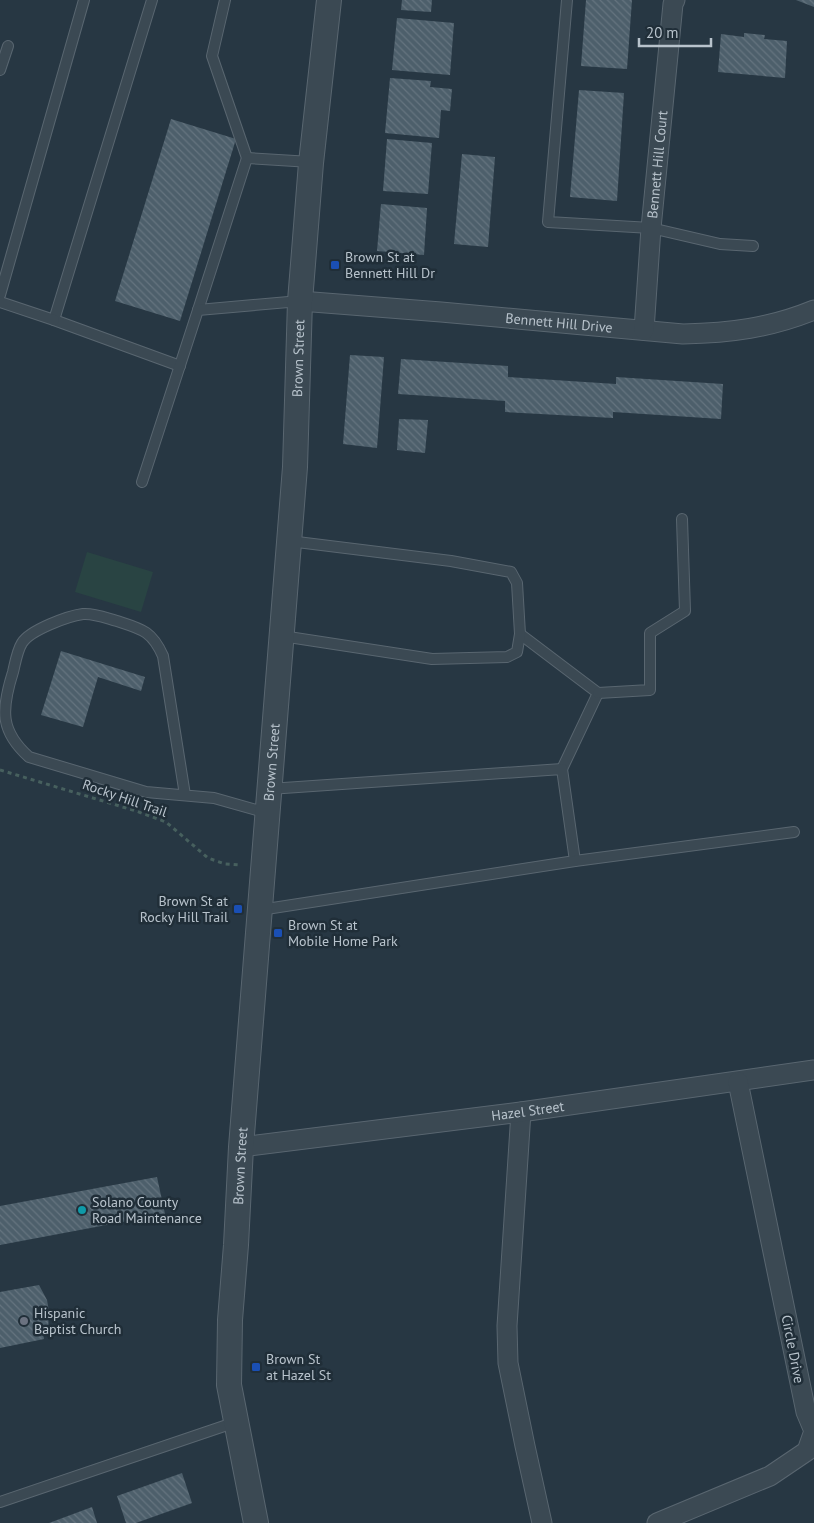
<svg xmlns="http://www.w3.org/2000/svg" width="814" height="1523" viewBox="0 0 814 1523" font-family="'PT Sans',sans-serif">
	<defs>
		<pattern id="building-back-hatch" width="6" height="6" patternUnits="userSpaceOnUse" patternTransform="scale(1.25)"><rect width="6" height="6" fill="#4d5f6b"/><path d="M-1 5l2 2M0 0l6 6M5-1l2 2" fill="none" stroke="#65747f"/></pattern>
	</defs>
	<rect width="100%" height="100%" fill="#273743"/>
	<polygon fill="#294443" points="87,552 153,572 141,612 75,592"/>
	<g fill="url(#building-back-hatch)">
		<polygon points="402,0 432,0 431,12 401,10"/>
		<polygon points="586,0 632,0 627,69 581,66"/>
		<polygon points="796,0 814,0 814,7"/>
		<polygon points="397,18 454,23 450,75 392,70"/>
		<polygon points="744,33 765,35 764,39 787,41 785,78 718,72 721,34 744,37"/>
		<polygon points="390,78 431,81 430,87 452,89 450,111 441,110 439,138 385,133"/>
		<polygon points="579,90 624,93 617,201 570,197"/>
		<polygon points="171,119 236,139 180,321 115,301"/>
		<polygon points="387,139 432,143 428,194 383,191"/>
		<polygon points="462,154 495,157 488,247 454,244"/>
		<polygon points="381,204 427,208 424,255 377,251"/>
		<polygon points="350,355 384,357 377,448 343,444"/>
		<polygon points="401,359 508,366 508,377 616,384 616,377 723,384 721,419 613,412 613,418 505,412 505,401 398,394"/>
		<polygon points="399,419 428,420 425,453 397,450"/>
		<polygon points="61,651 145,677 141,691 98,677 83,727 41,715"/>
		<polygon points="157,1177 165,1214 0,1245 0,1206"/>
		<polygon points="39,1285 47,1300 49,1311 48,1331 43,1332 44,1339 0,1348 0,1292"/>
		<polygon points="182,1473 192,1503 136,1523 126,1523 117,1496"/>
		<polygon points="92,1507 97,1523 49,1523"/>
	</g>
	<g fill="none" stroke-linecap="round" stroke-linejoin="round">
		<defs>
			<g id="service">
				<polyline points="152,0 54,320 180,366"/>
				<polyline points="225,0 212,56 247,158"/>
				<polyline points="567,0 548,222 651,228 720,244 753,246"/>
				<polyline points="0,70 8,46"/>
				<polyline points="0,295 84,0"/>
				<polyline points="0,302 54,320"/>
				<polyline points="198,310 247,158 311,162"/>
				<polyline points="142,482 198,310 300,301"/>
				<polyline points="520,634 598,693 562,769"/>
				<polyline points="282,636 432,659 507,657 517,652 520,634 517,583 511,572 451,561 289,541"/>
				<polyline points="598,693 650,690 650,633 685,611 682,519"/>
				<polyline points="269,789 562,769 575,861"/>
				<path d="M 185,795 L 163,656 C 152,631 142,629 117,621 C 106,618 94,613 83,614 C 68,616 30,630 22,643 C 17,651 15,664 13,672 C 1,710 0,731 29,757 L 146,792 L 214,798 L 267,813"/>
				<polyline points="260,910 575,861 794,832"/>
				<polyline points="0,1502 236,1422"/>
			</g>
			<g id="minor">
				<path id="s1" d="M 300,301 L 441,312 L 683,334 C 730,333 770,328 814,310"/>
				<path id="s2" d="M 644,330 L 651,228 L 673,4 L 675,0"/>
				<polyline points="521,1112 507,1326 508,1363 525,1446 542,1523"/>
				<path id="s3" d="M 241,1147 L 521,1112 L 814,1070"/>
				<polyline points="657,1523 770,1476 807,1451 814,1431 806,1412 738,1082"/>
			</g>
			<g id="tertiary">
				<path id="s4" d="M 256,1523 L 229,1385 L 230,1320 L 236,1245 L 241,1147 L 295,467 L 300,301 L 303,264 L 311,163 L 329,0"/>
			</g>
		</defs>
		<use href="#service" stroke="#596670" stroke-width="12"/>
		<use href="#minor" stroke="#596670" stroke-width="21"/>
		<use href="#tertiary" stroke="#596670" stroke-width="26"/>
		<polyline stroke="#47605e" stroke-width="3" stroke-dasharray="4 4" stroke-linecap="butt" points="0,770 136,811 166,822 208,858 225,864 240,865"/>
		<use href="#service" stroke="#3b4953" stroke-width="10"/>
		<use href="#minor" stroke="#3b4953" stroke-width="19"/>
		<use href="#tertiary" stroke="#3b4953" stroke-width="24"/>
	</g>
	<g fill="#1a4fb4" stroke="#202e38" stroke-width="2">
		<rect x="330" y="260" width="10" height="10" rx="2.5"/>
		<rect x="233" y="904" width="10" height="10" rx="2.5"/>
		<rect x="273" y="928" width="10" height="10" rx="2.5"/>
		<rect x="251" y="1362" width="10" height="10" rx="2.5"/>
	</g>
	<circle fill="#0f9aa8" stroke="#202e38" stroke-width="2" cx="82" cy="1210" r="5"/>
	<circle fill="#6b7280" stroke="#202e38" stroke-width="2" cx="24" cy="1321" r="5"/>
	<g text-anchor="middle" stroke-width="5" stroke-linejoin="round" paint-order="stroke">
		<g font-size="14" fill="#b8c3cc" stroke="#202e38">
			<text dy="5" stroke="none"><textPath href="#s2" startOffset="166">Bennett Hill Court</textPath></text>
			<text dy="5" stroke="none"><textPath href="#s1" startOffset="260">Bennett Hill Drive</textPath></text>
			<text dy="5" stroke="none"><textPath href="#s4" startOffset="1170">Brown Street</textPath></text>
			<text dy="5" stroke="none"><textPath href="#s4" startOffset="765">Brown Street</textPath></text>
			<text transform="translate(125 798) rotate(19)" y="5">Rocky Hill Trail</text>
			<text dy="5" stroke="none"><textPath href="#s3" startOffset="289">Hazel Street</textPath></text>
			<text dy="5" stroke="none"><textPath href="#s4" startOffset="360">Brown Street</textPath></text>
			<text transform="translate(793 1349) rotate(79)" y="5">Circle Drive</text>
		</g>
		<g font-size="14" fill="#b8c3cc" stroke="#202e38" text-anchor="start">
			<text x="345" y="262">Brown St at<tspan x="345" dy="16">Bennett Hill Dr</tspan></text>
			<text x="228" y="906" text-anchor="end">Brown St at<tspan x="228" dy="16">Rocky Hill Trail</tspan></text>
			<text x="288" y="930">Brown St at<tspan x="288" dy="16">Mobile Home Park</tspan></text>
			<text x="92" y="1207">Solano County<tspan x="92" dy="16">Road Maintenance</tspan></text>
			<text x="34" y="1318">Hispanic<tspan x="34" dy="16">Baptist Church</tspan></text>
			<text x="266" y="1364">Brown St<tspan x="266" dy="16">at Hazel St</tspan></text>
		</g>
	</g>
	<path d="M639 38v8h72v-8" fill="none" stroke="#b8c3cc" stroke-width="2.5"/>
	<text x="646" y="38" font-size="15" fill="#b8c3cc" stroke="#202e38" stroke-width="4" paint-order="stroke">20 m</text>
</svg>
